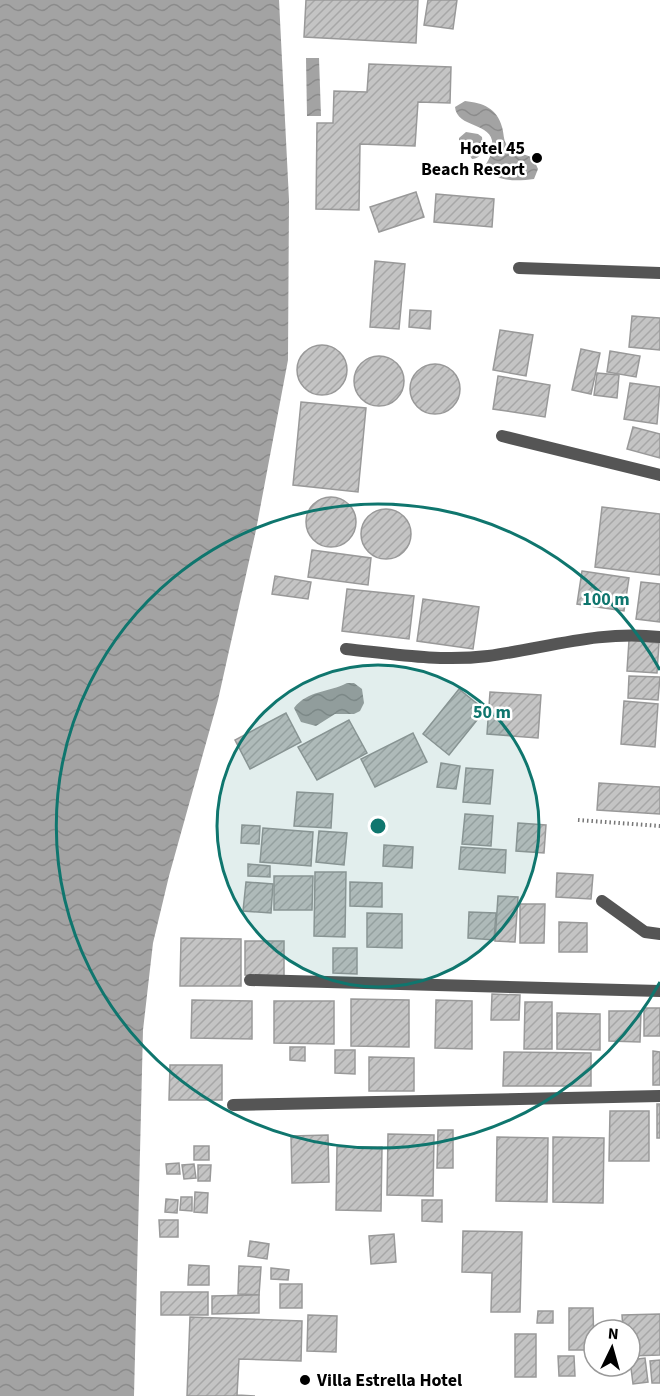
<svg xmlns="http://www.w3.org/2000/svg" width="660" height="1396" viewBox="0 0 660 1396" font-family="'Source Sans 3',sans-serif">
	<defs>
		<pattern id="water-waves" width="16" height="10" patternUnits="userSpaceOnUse" patternTransform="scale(1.5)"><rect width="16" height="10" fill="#a3a3a3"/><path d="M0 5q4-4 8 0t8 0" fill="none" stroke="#8b8b8b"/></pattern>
		<pattern id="building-hatch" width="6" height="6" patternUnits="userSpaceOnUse" patternTransform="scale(1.5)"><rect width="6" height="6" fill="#c4c4c4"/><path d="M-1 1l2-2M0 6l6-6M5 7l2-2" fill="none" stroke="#a7a7a7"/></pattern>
	</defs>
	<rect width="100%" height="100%" fill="#fff"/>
	<g fill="url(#water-waves)">
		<polygon points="0,0 279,0 289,200 288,360 256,530 218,700 169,876 153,943 143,1030 134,1396 0,1396"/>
		<polygon points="306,58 319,58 321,116 307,116"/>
		<path d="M 465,101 C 483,103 497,108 502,127 C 504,133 503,140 507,145 C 512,152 526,154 533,158 L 538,169 L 534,179 C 517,181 495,183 485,166 C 487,162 490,158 491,153 C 501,120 457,131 455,107 Z"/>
		<path d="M 466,132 L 478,134 L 482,137 C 483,147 484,158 472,159 L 467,151 L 459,146 L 459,138 Z"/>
		<path d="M 347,683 L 354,683 L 362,689 L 364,703 L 360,711 L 354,714 L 335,714 L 316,726 L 301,722 L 294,708 C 308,690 328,693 347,683 Z"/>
	</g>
	<g fill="url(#building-hatch)" stroke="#999" stroke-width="1.5">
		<polygon points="306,0 418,0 416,43 304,37"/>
		<polygon points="428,0 457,0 453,29 424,25"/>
		<polygon points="369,64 451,67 450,103 418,102 415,146 360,144 359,210 316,209 317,123 333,123 334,91 367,92"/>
		<polygon points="416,192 424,217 379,232 370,207"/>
		<polygon points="436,194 494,199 492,227 434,222"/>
		<polygon points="375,261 405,264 399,329 370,327"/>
		<polygon points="410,310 431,311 430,329 409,327"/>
		<polygon points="632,316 660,318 660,350 629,347"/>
		<polygon points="500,330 533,335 526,376 493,370"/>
		<circle cx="322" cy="370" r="25"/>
		<polygon points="581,349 600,353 591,394 572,390"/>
		<polygon points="610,351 640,356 636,377 607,372"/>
		<circle cx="379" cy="381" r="25"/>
		<circle cx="435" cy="389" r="25"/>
		<polygon points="597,373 619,375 617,398 594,395"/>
		<polygon points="498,376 550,385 545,417 493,409"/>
		<polygon points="630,383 660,387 657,424 624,419"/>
		<polygon points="301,402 366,408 358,492 293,485"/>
		<polygon points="633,427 660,434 660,458 627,449"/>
		<circle cx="331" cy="522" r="25"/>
		<polygon points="602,507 660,514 660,575 595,567"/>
		<circle cx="386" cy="534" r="25"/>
		<polygon points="312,550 371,558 368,585 308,577"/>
		<polygon points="582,571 629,578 624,611 577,604"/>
		<polygon points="275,576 311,582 308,599 272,594"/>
		<polygon points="641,582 660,584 660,622 636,619"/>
		<polygon points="347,589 414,596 409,639 342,631"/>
		<polygon points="423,599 479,607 473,649 417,641"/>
		<polygon points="629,640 659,643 657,673 627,671"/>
		<polygon points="629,676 660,677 658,700 628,698"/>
		<polygon points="459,689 485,710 449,755 423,734"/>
		<polygon points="490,692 541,695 538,738 487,734"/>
		<polygon points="624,701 658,704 655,747 621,744"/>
		<polygon points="286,713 301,742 250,769 235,740"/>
		<polygon points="349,720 367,753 317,780 298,747"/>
		<polygon points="413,733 427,762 375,787 361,759"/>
		<polygon points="441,763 460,766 456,789 437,787"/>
		<polygon points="466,768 493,770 490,804 463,802"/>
		<polygon points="599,783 660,787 660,814 597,810"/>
		<polygon points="297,792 333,794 331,828 294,826"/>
		<polygon points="465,814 493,816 491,846 462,844"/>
		<polygon points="518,823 546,825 544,853 516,851"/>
		<polygon points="242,825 260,826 259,844 241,843"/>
		<polygon points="263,828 313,832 311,866 260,862"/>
		<polygon points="319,831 347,833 344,865 316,862"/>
		<polygon points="384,845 413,847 412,868 383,866"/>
		<polygon points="461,847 506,850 505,873 459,869"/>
		<polygon points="248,864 270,866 270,877 248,876"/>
		<polygon points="315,872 346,872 345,937 314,936"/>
		<polygon points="557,873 593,875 591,899 556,897"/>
		<polygon points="274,876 313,876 312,910 274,910"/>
		<polygon points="246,882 273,884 271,913 243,911"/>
		<polygon points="350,882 382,883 382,907 350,906"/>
		<polygon points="498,896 518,897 515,942 495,941"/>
		<polygon points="520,904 545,904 544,943 520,943"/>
		<polygon points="469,912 496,913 494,940 468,938"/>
		<polygon points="367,913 402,914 402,948 367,947"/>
		<polygon points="559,922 587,923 587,952 559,952"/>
		<polygon points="181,938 241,939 241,986 180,986"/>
		<polygon points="245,941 284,941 284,976 245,975"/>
		<polygon points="333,948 357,948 357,974 333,973"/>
		<polygon points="492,994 520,995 519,1020 491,1020"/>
		<polygon points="351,999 409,1000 409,1047 351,1046"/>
		<polygon points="192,1000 252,1001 252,1039 191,1038"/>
		<polygon points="436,1000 472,1001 472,1049 435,1048"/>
		<polygon points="274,1001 334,1001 334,1044 274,1043"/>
		<polygon points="525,1002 552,1002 552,1049 524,1049"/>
		<rect x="644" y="1008" width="16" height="28"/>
		<polygon points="609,1011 641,1011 640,1042 609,1041"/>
		<polygon points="557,1013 600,1014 600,1050 557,1049"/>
		<polygon points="290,1047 305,1047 305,1061 290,1060"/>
		<polygon points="335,1050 355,1050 355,1074 335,1073"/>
		<polygon points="653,1051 660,1052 660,1085 653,1085"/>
		<polygon points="504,1052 591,1053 591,1086 503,1086"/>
		<polygon points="369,1057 414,1058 414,1091 369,1091"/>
		<polygon points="170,1065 222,1065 222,1100 169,1100"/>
		<rect x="657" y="1104" width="3" height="34"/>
		<polygon points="610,1111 649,1111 649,1161 609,1161"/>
		<polygon points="438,1130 453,1130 453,1168 437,1168"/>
		<polygon points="388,1134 434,1135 433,1196 387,1195"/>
		<polygon points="328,1135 329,1182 292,1183 291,1136"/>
		<polygon points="497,1137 548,1138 547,1202 496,1201"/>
		<polygon points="553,1137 604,1138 603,1203 553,1202"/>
		<rect x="194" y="1146" width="15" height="14"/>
		<polygon points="337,1147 382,1147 381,1211 336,1210"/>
		<polygon points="179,1163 180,1174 167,1174 166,1164"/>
		<polygon points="194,1164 196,1178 184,1179 182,1165"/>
		<polygon points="198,1165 211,1165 210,1181 198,1181"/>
		<polygon points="195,1192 208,1193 207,1213 194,1212"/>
		<polygon points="181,1197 192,1197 192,1211 180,1210"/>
		<polygon points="166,1199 178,1200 177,1213 165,1212"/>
		<polygon points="422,1200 442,1200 442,1222 422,1221"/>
		<polygon points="159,1220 178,1220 178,1237 160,1237"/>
		<polygon points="463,1231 522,1232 520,1312 491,1312 492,1273 462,1272"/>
		<polygon points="394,1234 396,1262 371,1264 369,1236"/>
		<polygon points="250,1241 269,1244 267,1259 248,1256"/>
		<polygon points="189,1265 209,1266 209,1285 188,1285"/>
		<polygon points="239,1266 261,1267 259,1295 238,1294"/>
		<polygon points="271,1268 289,1270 288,1280 271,1279"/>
		<rect x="280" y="1284" width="22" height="24"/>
		<rect x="161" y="1292" width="47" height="23"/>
		<polygon points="259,1295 259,1313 212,1314 212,1296"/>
		<polygon points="569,1308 593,1308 594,1350 569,1350"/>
		<polygon points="538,1311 553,1311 553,1323 537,1323"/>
		<polygon points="660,1314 660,1355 630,1356 630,1330 623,1330 622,1315"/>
		<polygon points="308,1315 337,1316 336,1352 307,1351"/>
		<polygon points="190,1317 302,1321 301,1361 239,1359 237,1395 255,1396 187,1396"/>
		<rect x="515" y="1334" width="21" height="43"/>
		<polygon points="558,1356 574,1356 575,1376 559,1376"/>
		<polygon points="645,1358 648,1382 633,1384 630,1360"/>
		<polygon points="660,1360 660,1383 652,1383 650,1361"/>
	</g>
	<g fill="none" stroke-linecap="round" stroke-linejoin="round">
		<polyline stroke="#777" stroke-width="4" stroke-dasharray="1.5 3" stroke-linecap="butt" points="578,820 660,826"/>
		<g stroke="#555" stroke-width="12">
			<polyline points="519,268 660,273"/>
			<polyline points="502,436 660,475"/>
			<path d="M 346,649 C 393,654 440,662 488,656 C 547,648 599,630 660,637"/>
			<polyline points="602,901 645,932 660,934"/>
		</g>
		<g stroke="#555" stroke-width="12">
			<polyline points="250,980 660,991"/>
			<polyline points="233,1105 660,1096"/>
		</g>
	</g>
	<circle cx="378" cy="826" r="161" fill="#0f766e" fill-opacity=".12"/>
	<g fill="none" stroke="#0f766e" stroke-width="3">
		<circle cx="378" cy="826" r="161"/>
		<path d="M660 982A322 322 0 1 1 660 670"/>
	</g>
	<g fill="#000" stroke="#fff" stroke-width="2">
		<circle cx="537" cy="158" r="6"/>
		<circle cx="305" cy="1380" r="6"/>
	</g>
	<g text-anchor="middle" stroke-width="5" stroke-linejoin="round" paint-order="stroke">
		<g font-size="18" font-weight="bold" fill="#000" stroke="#fff" text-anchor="end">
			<text x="525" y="154">Hotel 45<tspan x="525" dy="21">Beach Resort</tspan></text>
			<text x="317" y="1386" text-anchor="start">Villa Estrella Hotel</text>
		</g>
	</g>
	<circle cx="378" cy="826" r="9" fill="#0f766e" stroke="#fff" stroke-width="3"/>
	<g font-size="18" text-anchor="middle" font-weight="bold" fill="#0f766e" stroke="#fff" stroke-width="5" stroke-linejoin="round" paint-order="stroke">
		<text x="606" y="605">100 m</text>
		<text x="492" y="718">50 m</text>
	</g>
	<g transform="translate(612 1348) rotate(5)"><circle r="28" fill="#ffffff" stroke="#999999" stroke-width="1.5"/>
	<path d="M0-4.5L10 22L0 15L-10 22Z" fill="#000000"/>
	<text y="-9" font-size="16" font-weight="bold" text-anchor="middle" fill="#000000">N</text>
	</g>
</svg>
